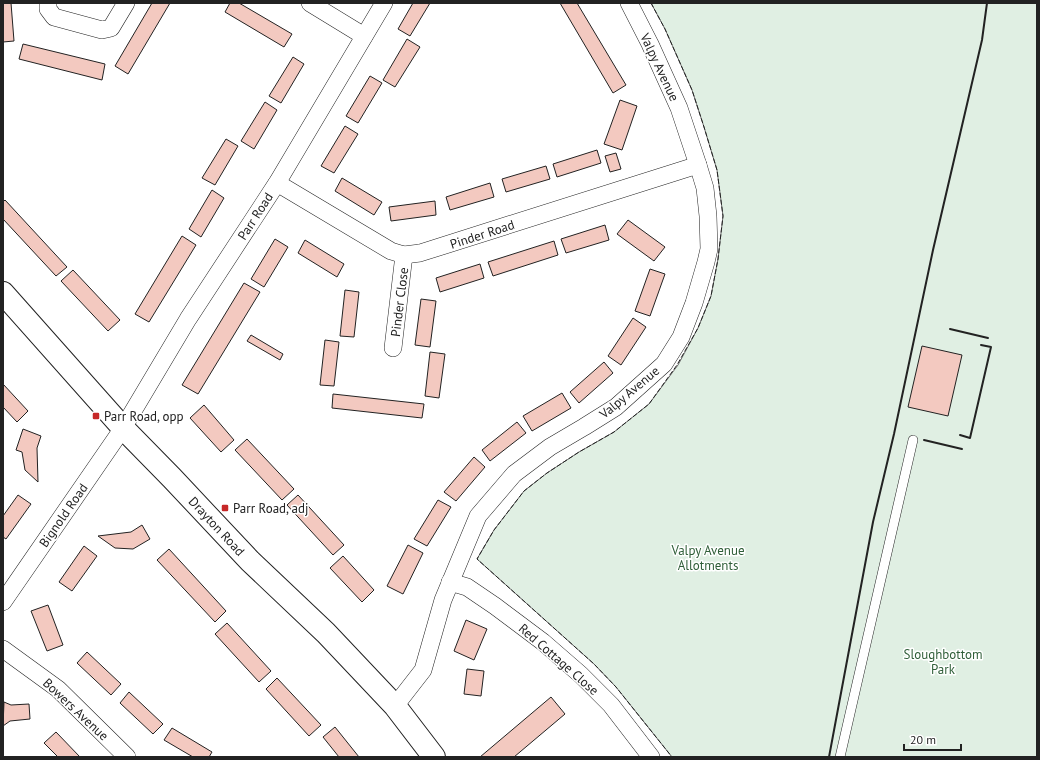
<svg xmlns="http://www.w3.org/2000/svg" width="1040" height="760" viewBox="0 0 1040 760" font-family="'PT Sans',sans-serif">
	<rect width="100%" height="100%" fill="#fff"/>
	<polygon fill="#e0efe3" stroke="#6f6f6f" points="651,3 1037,3 1037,757 672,757 616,687 594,664 477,559 494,530 524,491 547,473 579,452 614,432 649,404 678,365 698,328 711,296 718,259 723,216 717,170 704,127 692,90 665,29"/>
	<g fill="#f3c9c0" stroke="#222">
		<polygon points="3,3 11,3 14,41 3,42"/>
		<polygon points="152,3 170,3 128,74 115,66"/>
		<polygon points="230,3 239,3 292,34 284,47 225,12"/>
		<polygon points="413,3 430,3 410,36 398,29"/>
		<polygon points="560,3 577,3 626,85 613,93"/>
		<polygon points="407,39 420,47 395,87 383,80"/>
		<polygon points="23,44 105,64 102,80 19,59"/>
		<polygon points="293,57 304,64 281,103 269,96"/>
		<polygon points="370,76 382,83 358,123 346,116"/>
		<polygon points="620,100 637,106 622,150 604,144"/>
		<polygon points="265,102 277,110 254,149 241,141"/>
		<polygon points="345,126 358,134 334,173 321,166"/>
		<polygon points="226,139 238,146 215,185 202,178"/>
		<polygon points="597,150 601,163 557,177 553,164"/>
		<polygon points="616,153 621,169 610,172 605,156"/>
		<polygon points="546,166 550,179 506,192 502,179"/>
		<polygon points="342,178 382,202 374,215 335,191"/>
		<polygon points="490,183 494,197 450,210 446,197"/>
		<polygon points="212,190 224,198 201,237 189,229"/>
		<polygon points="5,200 67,267 56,276 3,219 3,202"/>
		<polygon points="435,201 436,215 391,221 389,207"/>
		<polygon points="628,220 665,247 654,261 617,234"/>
		<polygon points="605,225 609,240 566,253 561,239"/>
		<polygon points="182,236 196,245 149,322 135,314"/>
		<polygon points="275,239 288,247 264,287 251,279"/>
		<polygon points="305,240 344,264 337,277 298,253"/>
		<polygon points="554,241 558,255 493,276 488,262"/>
		<polygon points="480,264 484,278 440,292 436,278"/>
		<polygon points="650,269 665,274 650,316 635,311"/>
		<polygon points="73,270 120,320 108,331 61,281"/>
		<polygon points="244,283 260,292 198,394 182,385"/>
		<polygon points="345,290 359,292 354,337 340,336"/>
		<polygon points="421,299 436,301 430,347 415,345"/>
		<polygon points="633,318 646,327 621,365 608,356"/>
		<polygon points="251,335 283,354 280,360 247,341"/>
		<polygon points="325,340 339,342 334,386 320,385"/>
		<polygon points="922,346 962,355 948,416 908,407"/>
		<polygon points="430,352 445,354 439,398 425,396"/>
		<polygon points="604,362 613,373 579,403 570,392"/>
		<polygon points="3,384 28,411 17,422 3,407"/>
		<polygon points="562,393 571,408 532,431 523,416"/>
		<polygon points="333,394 424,404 422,418 332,408"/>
		<polygon points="204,405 234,440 221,452 190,418"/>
		<polygon points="517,422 526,433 490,461 482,450"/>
		<polygon points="23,429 41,436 37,448 38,482 25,470 22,452 16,450"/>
		<polygon points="247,439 294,489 282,500 235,450"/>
		<polygon points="474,457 485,467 456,501 444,492"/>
		<polygon points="18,495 31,504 6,539 3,537 3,516"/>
		<polygon points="298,495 344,545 333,555 287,505"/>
		<polygon points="438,500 451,507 427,546 414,539"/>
		<polygon points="142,525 150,539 133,549 115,548 98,536 131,532"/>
		<polygon points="408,545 423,553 403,594 387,586"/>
		<polygon points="84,546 97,556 72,591 59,582"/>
		<polygon points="169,549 226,611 215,622 157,560"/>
		<polygon points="343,556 374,590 362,602 330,568"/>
		<polygon points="48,605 63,645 47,651 31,611"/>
		<polygon points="466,620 487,629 474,660 454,651"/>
		<polygon points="227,623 271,671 259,682 215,634"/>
		<polygon points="87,652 121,684 111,695 77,663"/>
		<polygon points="467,669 484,671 481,696 464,694"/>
		<polygon points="277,678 321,725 309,736 266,689"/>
		<polygon points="129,692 163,724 153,734 120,703"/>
		<polygon points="551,697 565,714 514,757 480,757"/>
		<polygon points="4,702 11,705 29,704 30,719 10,721 3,726"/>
		<polygon points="335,727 359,757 339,757 323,737"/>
		<polygon points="172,728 212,752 209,757 193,757 164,740"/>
		<polygon points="56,732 80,757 58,757 44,743"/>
	</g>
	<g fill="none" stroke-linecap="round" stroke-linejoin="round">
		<defs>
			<polyline id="lane" points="840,757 913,440"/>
			<g id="street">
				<polyline points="48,3 48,9 54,17 102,30 111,28 126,3"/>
				<polyline points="310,3 364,36"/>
				<polyline points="277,183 391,251 404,255 420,253 698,165"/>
				<polyline points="393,348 404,255"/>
				<polyline points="450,582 467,587 495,606 543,642 581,675 611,705 651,757"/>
				<polyline points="3,602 123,428 188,319 277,183 384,3"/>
				<polyline points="3,649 58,689 127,757"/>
				<polyline points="395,706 423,670 443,600 478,516 514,474 550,447 584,427 616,407 664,364 681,337 694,303 706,262 709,249 708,216 705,188 698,165 679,108 650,44 629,3"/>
			</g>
			<polyline id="primary" points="3,293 123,428 172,478 250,561 326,633 395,706 434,757"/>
		</defs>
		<use href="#lane" stroke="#222" stroke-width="10"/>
		<use href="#street" stroke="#222" stroke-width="18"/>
		<use href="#primary" stroke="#222" stroke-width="24"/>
		<use href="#lane" stroke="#fff" stroke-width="9"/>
		<use href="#street" stroke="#fff" stroke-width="17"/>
		<use href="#primary" stroke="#fff" stroke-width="22"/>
		<polyline stroke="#222" stroke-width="1" stroke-dasharray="5 2" stroke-linecap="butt" points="651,3 665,29 692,90 704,127 717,170 723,216 718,259 711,296 698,328 677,365 649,404 614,432 579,452 547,473 524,491 494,530 477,559 594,664 616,687 672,757"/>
		<g stroke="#222" stroke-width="2">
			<polyline points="950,329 988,338"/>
			<polyline points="960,435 970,438 991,347 981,345"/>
			<polyline points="924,440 962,449"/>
			<polyline points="829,757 873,522 894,434 933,250 982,40 987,3"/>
		</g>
	</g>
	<g fill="#c62828" stroke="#fff" stroke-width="1.5">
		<rect x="92" y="412" width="8" height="8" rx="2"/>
		<rect x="221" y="504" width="8" height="8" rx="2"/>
	</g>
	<g text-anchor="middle" stroke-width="3" stroke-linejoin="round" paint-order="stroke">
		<g font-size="13" fill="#222" stroke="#fff">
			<text transform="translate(660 67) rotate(65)" y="5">Valpy Avenue</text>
			<text transform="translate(255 216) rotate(-57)" y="5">Parr Road</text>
			<text transform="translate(482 234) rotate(-18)" y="5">Pinder Road</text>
			<text transform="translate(399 302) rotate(-83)" y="5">Pinder Close</text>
			<text transform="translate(629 392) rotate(-40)" y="5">Valpy Avenue</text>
			<text transform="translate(63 515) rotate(-55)" y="5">Bignold Road</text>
			<text transform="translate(217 526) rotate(47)" y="5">Drayton Road</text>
			<text transform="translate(559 659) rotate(41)" y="5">Red Cottage Close</text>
			<text transform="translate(76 709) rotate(43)" y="5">Bowers Avenue</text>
		</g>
		<g font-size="13" fill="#222" stroke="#fff" text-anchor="start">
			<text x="104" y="421">Parr Road, opp</text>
			<text x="233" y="513">Parr Road, adj</text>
		</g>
		<g font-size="13" fill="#2f5e38" stroke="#fff">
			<text x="708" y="555">Valpy Avenue<tspan x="708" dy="15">Allotments</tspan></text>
			<text x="943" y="659">Sloughbottom<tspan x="943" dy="15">Park</tspan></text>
		</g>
	</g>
	<rect width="1040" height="760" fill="none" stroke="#222222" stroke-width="8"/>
	<path d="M904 744v6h57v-6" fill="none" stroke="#222222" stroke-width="2"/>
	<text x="910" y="744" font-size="12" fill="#222222" stroke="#ffffff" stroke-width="3" paint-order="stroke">20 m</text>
</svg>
